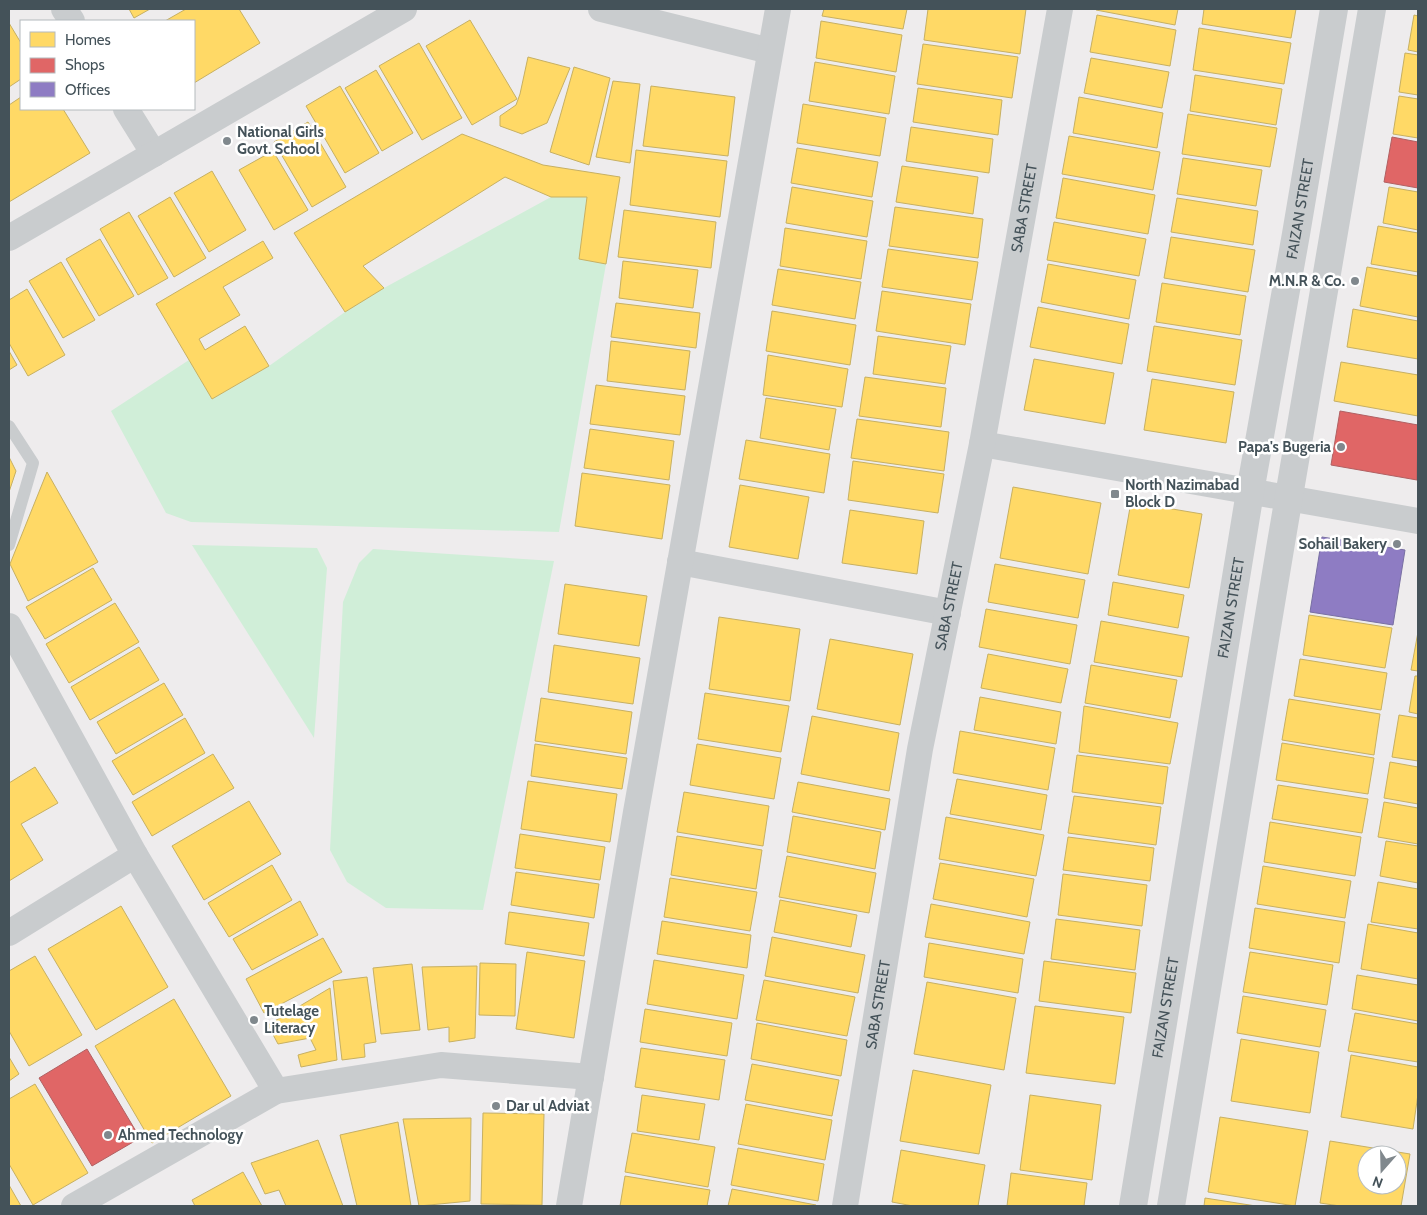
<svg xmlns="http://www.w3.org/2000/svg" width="1427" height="1215" viewBox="0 0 1427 1215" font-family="Cabin,sans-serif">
	<rect width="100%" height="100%" fill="#eeeced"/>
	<g fill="#d0eed8">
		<polygon points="551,197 587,197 579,259 606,264 559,532 191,522 166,513 111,411 189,360 212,399 269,366 345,312 384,288"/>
		<polygon points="192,545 317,548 327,568 314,738"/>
		<polygon points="373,549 554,561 483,910 386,908 347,882 330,850 343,602 359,563"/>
	</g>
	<g fill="#ffd966" stroke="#c7b062" fill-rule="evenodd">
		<polygon points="129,9 150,9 134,18"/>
		<polygon points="186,9 239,9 260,43 194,83 194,21 165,21"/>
		<polygon points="824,9 907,9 903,29 822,16"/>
		<polygon points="928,9 1026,9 1020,54 924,40"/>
		<polygon points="1096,9 1178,9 1175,25 1096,10"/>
		<polygon points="1204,9 1296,9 1291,38 1202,24"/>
		<polygon points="1097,15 1176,30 1170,66 1090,52"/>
		<polygon points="1414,15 1418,16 1418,52 1408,50"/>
		<polygon points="470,20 517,99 472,125 426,46"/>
		<polygon points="821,21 902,35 896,72 816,58"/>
		<polygon points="9,23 21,43 21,79 9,87"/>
		<polygon points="1199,28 1291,43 1284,84 1193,70"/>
		<polygon points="419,43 462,118 422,140 379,66"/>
		<polygon points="923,44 1018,57 1012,98 917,84"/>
		<polygon points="1405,53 1418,55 1418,95 1399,92"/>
		<polygon points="528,57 570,68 547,123 522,134 500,126 500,116 516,105 520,94"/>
		<polygon points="1091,58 1169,72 1162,108 1084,93"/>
		<polygon points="815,62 895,76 889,114 809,101"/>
		<polygon points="574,67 610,78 589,165 550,152"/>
		<polygon points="376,70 413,133 382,151 345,88"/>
		<polygon points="1195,75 1282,89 1276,125 1190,111"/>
		<polygon points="613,81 640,84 630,163 596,157"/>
		<polygon points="340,86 379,153 345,173 306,106"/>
		<polygon points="651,86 735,97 728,156 643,146"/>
		<polygon points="918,88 1002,100 998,135 913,122"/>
		<polygon points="1399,96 1418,99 1418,138 1393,134"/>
		<polygon points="21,97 21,109 63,109 90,153 9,202 9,105"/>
		<polygon points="1079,97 1163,113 1157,148 1073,133"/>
		<polygon points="803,104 886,118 880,156 797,143"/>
		<polygon points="1188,114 1277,128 1270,167 1182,154"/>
		<polygon points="308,122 346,187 312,207 274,142"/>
		<polygon points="911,127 993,139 989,173 906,161"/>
		<polygon points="462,134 543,165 620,177 606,264 579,259 587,197 551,197 505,177 363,266 384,288 345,312 294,233"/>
		<polygon points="1069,136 1160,152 1153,190 1062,174"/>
		<polygon points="797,148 878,162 872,197 791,183"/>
		<polygon points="636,150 727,161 720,217 630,205"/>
		<polygon points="273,151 308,210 274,230 239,170"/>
		<polygon points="1183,158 1262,170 1256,206 1177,194"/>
		<polygon points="902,166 978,177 973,214 896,202"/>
		<polygon points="212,171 246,230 209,252 174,193"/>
		<polygon points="1063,178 1155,195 1148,234 1056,218"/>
		<polygon points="792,187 873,201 867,237 786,223"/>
		<polygon points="1389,187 1418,192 1418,230 1383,223"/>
		<polygon points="170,197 206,258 174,277 138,216"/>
		<polygon points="1177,198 1258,211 1253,245 1171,232"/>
		<polygon points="895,207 983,219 978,258 889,246"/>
		<polygon points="624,210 716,222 711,268 618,257"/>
		<polygon points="129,212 168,278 138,295 100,229"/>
		<polygon points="1054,222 1146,239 1139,276 1047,260"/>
		<polygon points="1378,226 1418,233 1418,272 1371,264"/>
		<polygon points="785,228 867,241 861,279 780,266"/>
		<polygon points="1171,237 1255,250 1248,292 1164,278"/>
		<polygon points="100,239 134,296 99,316 66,259"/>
		<polygon points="263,241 273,258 223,287 240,315 199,339 205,350 245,326 269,366 212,399 156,304"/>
		<polygon points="888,249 978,262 972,300 882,287"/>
		<polygon points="623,261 698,270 693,308 619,298"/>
		<polygon points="61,262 95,320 63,338 29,281"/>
		<polygon points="1048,264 1136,280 1129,319 1041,302"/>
		<polygon points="1367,267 1418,276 1418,317 1360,306"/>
		<polygon points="778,269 861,282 855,319 772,305"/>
		<polygon points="1162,283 1246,296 1240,335 1156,322"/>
		<polygon points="27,289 65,355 28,376 9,343 9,300"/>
		<polygon points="882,291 971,304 965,345 876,331"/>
		<polygon points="616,303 700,313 696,348 611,337"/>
		<polygon points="1038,307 1129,324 1122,364 1030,347"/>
		<polygon points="1353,309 1418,321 1418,359 1347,347"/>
		<polygon points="772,311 856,325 850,365 766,351"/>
		<polygon points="1154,326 1242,340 1235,385 1147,371"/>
		<polygon points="878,336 951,346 945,384 873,374"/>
		<polygon points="611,341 690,351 685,390 607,381"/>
		<polygon points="9,351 17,365 9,370"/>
		<polygon points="768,355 848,369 842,407 763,395"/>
		<polygon points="1034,359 1114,373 1105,424 1024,410"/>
		<polygon points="1341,362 1418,375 1418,416 1334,401"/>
		<polygon points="865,377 946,388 941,427 859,416"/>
		<polygon points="1152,379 1234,392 1226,443 1144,430"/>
		<polygon points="596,385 685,396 680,435 590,424"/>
		<polygon points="766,398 836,409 829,450 760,438"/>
		<polygon points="857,419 949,432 944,471 851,458"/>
		<polygon points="590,429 674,441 669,480 584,468"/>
		<polygon points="746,440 830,454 824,493 739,479"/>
		<polygon points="9,457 16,471 9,492"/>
		<polygon points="853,461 944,474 938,513 848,500"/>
		<polygon points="47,472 98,562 28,601 10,564"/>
		<polygon points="582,473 670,485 662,539 575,526"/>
		<polygon points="740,485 809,497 798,559 729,547"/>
		<polygon points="1013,487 1101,503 1088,574 1000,558"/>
		<polygon points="1131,502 1202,514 1189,588 1118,575"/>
		<polygon points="850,510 924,521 917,574 842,563"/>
		<polygon points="995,564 1085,580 1078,618 988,602"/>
		<polygon points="93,568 112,600 45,639 26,607"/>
		<polygon points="1113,582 1184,595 1178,628 1108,615"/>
		<polygon points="565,584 647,596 639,646 558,634"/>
		<polygon points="115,603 139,642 69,683 46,644"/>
		<polygon points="986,609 1077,625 1070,664 979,647"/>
		<polygon points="1309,615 1392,628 1385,668 1303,655"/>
		<polygon points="719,617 800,629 790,701 709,689"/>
		<polygon points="1101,621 1189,637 1182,677 1094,662"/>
		<polygon points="1418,632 1418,671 1411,670"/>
		<polygon points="830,639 913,654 900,725 817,709"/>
		<polygon points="554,645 640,658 633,704 548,692"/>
		<polygon points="139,647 159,680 90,720 71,687"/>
		<polygon points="988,654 1068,669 1061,703 981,688"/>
		<polygon points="1300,659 1387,673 1381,710 1294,696"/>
		<polygon points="1091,665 1177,680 1170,718 1085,703"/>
		<polygon points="1415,676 1418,676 1418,714 1409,712"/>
		<polygon points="164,683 183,715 116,754 97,722"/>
		<polygon points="705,693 789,706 781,752 698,739"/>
		<polygon points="980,697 1061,712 1056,744 974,730"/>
		<polygon points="541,698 632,712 626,754 535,741"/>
		<polygon points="1289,699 1380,714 1374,755 1282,740"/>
		<polygon points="1084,706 1178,723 1170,764 1079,752"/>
		<polygon points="1399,715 1418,718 1418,761 1392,757"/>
		<polygon points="812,716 899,733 889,791 801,774"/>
		<polygon points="185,718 205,753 133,795 112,761"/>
		<polygon points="960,731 1055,748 1048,790 953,773"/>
		<polygon points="1282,743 1374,758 1368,794 1276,780"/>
		<polygon points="535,744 627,758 622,789 531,776"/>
		<polygon points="697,744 781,758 774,799 690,785"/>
		<polygon points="213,754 234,788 152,836 132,802"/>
		<polygon points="1077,755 1168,767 1163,804 1072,792"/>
		<polygon points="1390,762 1418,767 1418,804 1384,798"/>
		<polygon points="35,767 58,803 21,824 43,860 9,881 9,783"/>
		<polygon points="957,779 1047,795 1041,830 950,814"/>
		<polygon points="528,781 617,794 610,842 521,829"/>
		<polygon points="798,782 890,799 885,830 792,812"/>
		<polygon points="1278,785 1368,799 1362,833 1272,819"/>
		<polygon points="684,792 769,806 763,846 677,832"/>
		<polygon points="1074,796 1161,807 1156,845 1068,833"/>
		<polygon points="249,801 281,854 204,900 172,846"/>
		<polygon points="1384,802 1418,808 1418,844 1378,837"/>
		<polygon points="793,816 881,832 875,869 787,852"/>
		<polygon points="946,817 1044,835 1036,876 939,859"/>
		<polygon points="1270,822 1361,837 1355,876 1264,862"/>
		<polygon points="520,834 605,847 600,880 515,868"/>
		<polygon points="677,836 762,850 756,889 671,875"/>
		<polygon points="1068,837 1154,848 1150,881 1063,870"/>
		<polygon points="1386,841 1418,846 1418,883 1380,876"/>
		<polygon points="787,856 876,873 869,913 779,897"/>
		<polygon points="940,863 1034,879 1027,917 933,899"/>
		<polygon points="272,865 292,900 229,937 208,903"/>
		<polygon points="1263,866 1351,881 1345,918 1257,904"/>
		<polygon points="516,872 599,884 594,918 511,905"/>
		<polygon points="1063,874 1147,885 1142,926 1058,915"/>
		<polygon points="670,878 757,892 750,931 664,917"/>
		<polygon points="1378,882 1418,889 1418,929 1371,922"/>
		<polygon points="780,900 857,915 851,947 774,932"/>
		<polygon points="300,901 318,935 252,970 233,939"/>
		<polygon points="931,904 1030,922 1024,954 925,937"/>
		<polygon points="121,906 168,987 96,1030 48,949"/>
		<polygon points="1255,908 1345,922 1339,963 1249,948"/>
		<polygon points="509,912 589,923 584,956 505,944"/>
		<polygon points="1056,919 1140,930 1135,970 1051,959"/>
		<polygon points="662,921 751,935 747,968 657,954"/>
		<polygon points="1368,924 1418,933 1418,979 1361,969"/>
		<polygon points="772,937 865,955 858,993 765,976"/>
		<polygon points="323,938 342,972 264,1013 246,979"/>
		<polygon points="929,943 1023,959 1018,993 924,977"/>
		<polygon points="527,952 585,961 574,1038 516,1029"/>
		<polygon points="1250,952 1333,965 1327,1005 1243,992"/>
		<polygon points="35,956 82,1035 29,1066 9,1031 9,971"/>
		<polygon points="654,960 744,975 737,1019 647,1004"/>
		<polygon points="1044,961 1136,973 1131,1013 1039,1001"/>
		<polygon points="480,963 516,964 515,1016 479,1015"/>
		<polygon points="412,964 420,1030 381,1034 373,968"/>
		<polygon points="477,966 475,1038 449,1042 449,1027 428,1030 422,967"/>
		<polygon points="1357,975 1418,985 1418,1021 1352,1009"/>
		<polygon points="367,977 376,1042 364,1044 365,1057 342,1060 333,981"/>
		<polygon points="764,980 855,997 847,1036 756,1020"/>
		<polygon points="927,982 1016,998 1004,1070 914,1054"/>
		<polygon points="330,988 337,1060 301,1067 298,1055 316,1050 310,1038 278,1044 268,1025"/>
		<polygon points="1243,996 1326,1010 1320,1047 1237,1033"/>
		<polygon points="174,999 231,1096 152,1143 95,1046"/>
		<polygon points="1035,1006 1124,1017 1115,1084 1026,1073"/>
		<polygon points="645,1009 732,1023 727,1056 640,1042"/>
		<polygon points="1355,1013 1418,1024 1418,1062 1348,1051"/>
		<polygon points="757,1023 847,1040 841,1076 751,1059"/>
		<polygon points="1241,1039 1319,1052 1310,1113 1231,1101"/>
		<polygon points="641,1048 725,1060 719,1100 635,1087"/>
		<polygon points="1351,1055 1418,1067 1418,1094 1413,1129 1341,1117"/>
		<polygon points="9,1057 19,1074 9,1081"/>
		<polygon points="752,1064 839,1080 832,1116 745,1100"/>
		<polygon points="913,1070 991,1085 979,1154 900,1141"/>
		<polygon points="35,1084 88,1173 33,1205 9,1164 9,1099"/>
		<polygon points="642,1095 705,1104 699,1140 637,1131"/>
		<polygon points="1030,1095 1101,1105 1092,1180 1020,1170"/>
		<polygon points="746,1104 832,1120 825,1160 738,1144"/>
		<polygon points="483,1113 544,1114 542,1205 481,1204"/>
		<polygon points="1220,1117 1308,1131 1295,1206 1208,1192"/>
		<polygon points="471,1118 470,1201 419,1206 403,1119"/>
		<polygon points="398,1122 411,1206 357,1206 340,1135"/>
		<polygon points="632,1133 715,1147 708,1187 625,1172"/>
		<polygon points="318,1140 343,1206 286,1206 279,1190 265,1194 251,1163"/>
		<path d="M 1330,1141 L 1410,1154 L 1401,1206 L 1340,1206 L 1320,1203 ZM 1367,1155 L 1397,1155 L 1397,1185 L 1367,1185 Z"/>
		<polygon points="738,1148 824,1164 818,1201 731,1185"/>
		<polygon points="901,1150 985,1165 978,1206 913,1206 892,1202"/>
		<polygon points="243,1172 262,1206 195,1206 192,1200"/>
		<polygon points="1011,1173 1087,1183 1084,1206 1007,1206"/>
		<polygon points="625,1176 710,1190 707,1206 620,1206"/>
		<polygon points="9,1185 21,1206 9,1206"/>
		<polygon points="732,1189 816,1205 816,1206 728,1206"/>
		<polygon points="1205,1198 1256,1206 1204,1206"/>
	</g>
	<g fill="#e06666" stroke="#b16062">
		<polygon points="1392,137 1418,142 1418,188 1384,182"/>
		<polygon points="1340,411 1418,425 1417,480 1331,465"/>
		<polygon points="87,1049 140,1138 92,1166 39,1078"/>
	</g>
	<polygon fill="#8e7cc3" stroke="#786fa3" points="1322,537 1405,550 1393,625 1310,612"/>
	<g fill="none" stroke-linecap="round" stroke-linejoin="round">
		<polyline stroke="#c9ccce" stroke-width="12" points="9,426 33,463 9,545"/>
		<g stroke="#c9ccce" stroke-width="26">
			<polyline points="64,9 72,21"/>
			<polyline points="601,9 770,51"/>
			<polyline points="126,109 154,154"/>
			<polyline points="9,238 404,9"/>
			<polyline points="982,444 1418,521"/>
			<polyline points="680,562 948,613"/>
			<polyline points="9,626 135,855 276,1091"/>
			<polyline points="9,933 135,855"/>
			<polyline points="74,1206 276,1091 441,1065 591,1077"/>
			<polyline points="569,1206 636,812 778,9"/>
			<path id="s1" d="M 845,1206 L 920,749 L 982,444 L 1060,9"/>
		</g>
		<g stroke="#c9ccce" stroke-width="28">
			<path id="s2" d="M 1133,1206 L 1250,492 L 1296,234 L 1334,9"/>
			<polyline points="1171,1206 1281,543 1372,9"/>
		</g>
	</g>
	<g fill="#80888d" stroke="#fff" stroke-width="2">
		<circle cx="227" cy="141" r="5"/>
		<circle cx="1355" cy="281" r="5"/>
		<circle cx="1341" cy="447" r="5"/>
		<rect x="1110" y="489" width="10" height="10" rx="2.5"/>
		<circle cx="1397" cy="544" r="5"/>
		<circle cx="254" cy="1020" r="5"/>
		<circle cx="496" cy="1106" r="5"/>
		<circle cx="108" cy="1135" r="5"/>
	</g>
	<g text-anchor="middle" stroke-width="5" stroke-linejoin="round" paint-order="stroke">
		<g font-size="15" font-weight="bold" fill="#445259" stroke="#fff" text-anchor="start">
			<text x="237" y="137">National Girls<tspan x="237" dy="17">Govt. School</tspan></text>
			<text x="1345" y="286" text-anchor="end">M.N.R &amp; Co.</text>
			<text x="1331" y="452" text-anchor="end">Papa's Bugeria</text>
			<text x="1125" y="490">North Nazimabad<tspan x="1125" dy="17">Block D</tspan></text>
			<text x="1387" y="549" text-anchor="end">Sohail Bakery</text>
			<text x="264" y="1016">Tutelage<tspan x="264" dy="17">Literacy</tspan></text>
			<text x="506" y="1111">Dar ul Adviat</text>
			<text x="118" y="1140">Ahmed Technology</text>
		</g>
		<g font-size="15" fill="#445259" stroke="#fff">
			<text dy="5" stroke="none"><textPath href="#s2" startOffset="1011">FAIZAN STREET</textPath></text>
			<text dy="5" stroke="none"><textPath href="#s1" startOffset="1014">SABA STREET</textPath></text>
			<text dy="5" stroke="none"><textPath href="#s1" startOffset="609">SABA STREET</textPath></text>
			<text dy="5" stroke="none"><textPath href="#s2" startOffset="606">FAIZAN STREET</textPath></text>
			<text dy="5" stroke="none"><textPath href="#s1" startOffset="204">SABA STREET</textPath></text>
			<text dy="5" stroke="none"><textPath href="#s2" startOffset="201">FAIZAN STREET</textPath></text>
		</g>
	</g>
	<rect width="1427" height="1215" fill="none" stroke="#445259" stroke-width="20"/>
	<rect x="20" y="20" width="175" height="90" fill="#ffffff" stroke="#b4babd"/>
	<rect x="30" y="32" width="25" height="15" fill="#ffd966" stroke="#b4babd"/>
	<text x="65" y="45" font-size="15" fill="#445259">Homes</text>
	<rect x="30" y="58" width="25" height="15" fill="#e06666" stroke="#b4babd"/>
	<text x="65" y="70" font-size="15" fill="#445259">Shops</text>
	<rect x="30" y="82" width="25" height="15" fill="#8e7cc3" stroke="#b4babd"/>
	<text x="65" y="95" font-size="15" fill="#445259">Offices</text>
	<g transform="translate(1382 1170) rotate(200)"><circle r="24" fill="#ffffff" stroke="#b4babd"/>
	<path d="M0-4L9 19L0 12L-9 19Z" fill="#80888d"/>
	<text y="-8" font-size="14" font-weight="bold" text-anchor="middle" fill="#445259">N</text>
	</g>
</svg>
